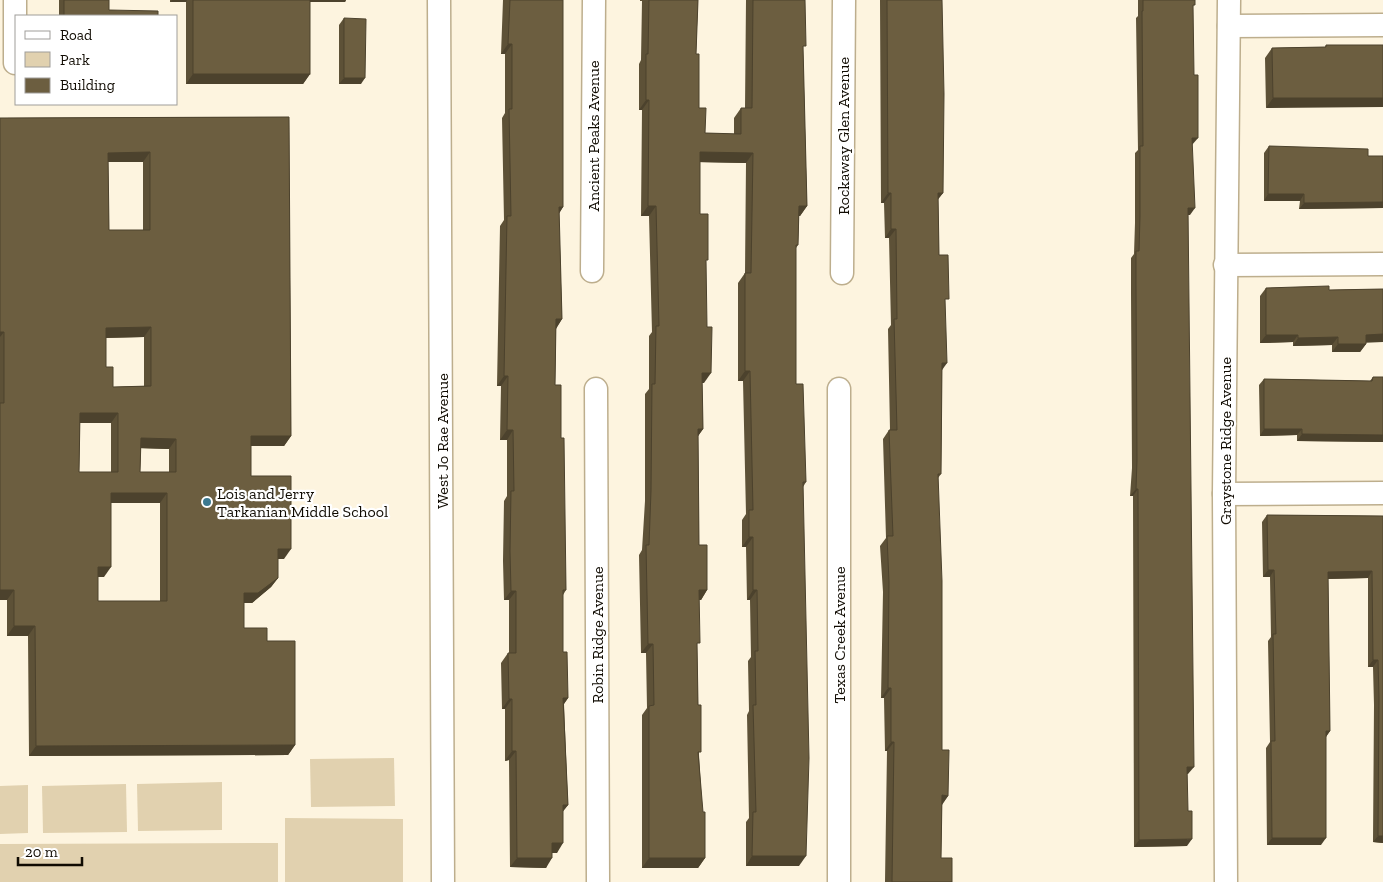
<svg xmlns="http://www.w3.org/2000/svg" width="1383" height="882" viewBox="0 0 1383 882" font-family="'Zilla Slab',serif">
	<rect width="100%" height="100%" fill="#fdf4df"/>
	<g fill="#e1d1af">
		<polygon points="394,758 395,806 311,807 310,759"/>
		<polygon points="222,782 222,830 138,831 137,784"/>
		<polygon points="126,784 127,832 43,833 42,786"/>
		<polygon points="28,785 28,833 0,834 0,786"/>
		<polygon points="285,818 403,819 403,882 285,882"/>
		<polygon points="278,843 278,882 0,882 0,844"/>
	</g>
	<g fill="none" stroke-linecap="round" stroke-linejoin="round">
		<defs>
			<g id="minor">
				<polyline points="15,0 15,63"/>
				<polyline points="439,0 443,882"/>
				<polyline points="1229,26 1383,25"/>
				<polyline points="1225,265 1383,264"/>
				<polyline points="592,271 594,0"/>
				<polyline points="842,273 844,0"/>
				<polyline points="596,389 598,882"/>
				<polyline points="839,389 839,882"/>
				<polyline points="1224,494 1383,493"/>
				<polyline points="1226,882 1224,494 1229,0"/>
			</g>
		</defs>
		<use href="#minor" stroke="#bdae8d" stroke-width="25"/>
		<use href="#minor" stroke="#fff" stroke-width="22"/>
	</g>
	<g fill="#5d5137" fill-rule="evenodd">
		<polygon points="59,0 109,0 109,10 158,16 59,16"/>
		<polygon points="170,0 346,0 345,2 310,2 310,74 303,84 186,84 186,2 170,2"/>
		<polygon points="503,0 563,0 563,207 559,213 562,319 556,328 555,385 561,438 566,590 563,595 563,652 568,698 564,704 568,805 563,811 557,853 552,853 546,868 510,867 509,760 505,761 505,709 502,709 501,663 508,653 509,653 509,600 504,600 503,561 504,501 507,496 507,440 500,440 501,386 497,386 500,226 504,220 502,118 505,113 505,54 501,54"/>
		<polygon points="640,0 698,0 696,54 699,108 705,133 734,134 734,118 741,108 745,108 746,0 805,0 803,50 807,206 800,216 799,216 798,245 796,248 796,384 806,482 803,487 799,866 746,866 746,822 749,818 747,715 749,711 748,661 751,657 750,600 747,600 746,547 742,547 742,520 746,514 743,381 738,381 738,283 745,273 746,163 700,162 700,214 706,264 704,383 702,383 703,429 698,436 699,545 707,590 701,600 699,600 697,646 699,755 705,858 698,868 642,868 642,715 647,708 646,653 641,653 639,555 642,550 645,501 645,394 649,389 649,336 652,332 649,216 641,216 642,110 639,110 639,64 641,60 642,1 640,1"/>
		<polygon points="880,0 942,0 943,193 938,199 939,255 945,305 942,370 941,474 938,478 942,750 948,796 942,804 941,858 952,882 885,882 887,751 885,751 884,698 881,698 883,592 880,546 886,538 883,439 889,430 890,430 888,329 891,325 889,238 885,238 884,203 881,203"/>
		<polygon points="1138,0 1195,0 1193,7 1192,145 1190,215 1188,215 1188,774 1187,774 1187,846 1134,847 1133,496 1130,496 1132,468 1131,293 1131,258 1134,254 1135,223 1135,153 1138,150 1136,18 1138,16"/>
		<polygon points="344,18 361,84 339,84 339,25"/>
		<polygon points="1326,45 1383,45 1266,108 1265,58 1272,48 1325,47"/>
		<path d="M 289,117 L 291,436 L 284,446 L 251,446 L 251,476 L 284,559 L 278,559 L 278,578 L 271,587 L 252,603 L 244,603 L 244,628 L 267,641 L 295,745 L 288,755 L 29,756 L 28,636 L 7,636 L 7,600 L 0,600 L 0,118 ZM 108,162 L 143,162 L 143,230 L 109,230 ZM 144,337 L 144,386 L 113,387 L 106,367 L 106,338 ZM 80,423 L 111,423 L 111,472 L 79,472 ZM 141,448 L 169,449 L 169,472 L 140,472 ZM 111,503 L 160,503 L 160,601 L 98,601 L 98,577 L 104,577 Z"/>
		<polygon points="1269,146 1368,156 1383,156 1383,208 1299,209 1300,201 1264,201 1264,153"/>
		<polygon points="1266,288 1329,290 1383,289 1383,342 1366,342 1366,344 1360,352 1332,352 1332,345 1293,346 1293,342 1260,343 1260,296"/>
		<polygon points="1373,377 1383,377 1383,442 1297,441 1297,435 1260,436 1259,385 1264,379 1370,381"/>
		<polygon points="1267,515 1383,516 1383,843 1373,842 1374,705 1373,667 1368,667 1368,578 1328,579 1330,731 1326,737 1321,845 1267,845 1266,748 1270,742 1268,641 1271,637 1270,577 1263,577 1262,522"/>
	</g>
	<g fill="#4c422d">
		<polygon points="172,0 187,0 186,2 170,2"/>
		<polygon points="304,0 346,0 345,2 303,2"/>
		<polygon points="508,44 512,44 505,54 501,54"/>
		<polygon points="193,74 310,74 303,84 186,84"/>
		<polygon points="344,78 365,78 361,84 339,84"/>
		<polygon points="1273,98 1383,98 1383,107 1266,108"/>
		<polygon points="646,100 649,100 642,110 639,110"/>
		<polygon points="1192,138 1198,138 1192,145"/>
		<polygon points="150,152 143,162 101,162 108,153"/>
		<polygon points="700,152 753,153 746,163 693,162"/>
		<polygon points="888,193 891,193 884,203 881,203"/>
		<polygon points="938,193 943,193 936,202"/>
		<polygon points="1268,194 1304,194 1300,201 1264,201"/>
		<polygon points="1383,202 1383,208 1299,209 1304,203"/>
		<polygon points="648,206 656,206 649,216 641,216"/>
		<polygon points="799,206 807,206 800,216 792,216"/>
		<polygon points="559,207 563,207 557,217"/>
		<polygon points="1188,208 1195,208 1190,215 1183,215"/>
		<polygon points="891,229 896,229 889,238 885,238"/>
		<polygon points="556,319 562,319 556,329"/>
		<polygon points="151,327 144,337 99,338 106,328"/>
		<polygon points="0,332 4,332 0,337"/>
		<polygon points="1383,334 1383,342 1360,343 1366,335"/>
		<polygon points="1266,335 1298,335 1293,342 1260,343"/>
		<polygon points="1338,337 1332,345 1293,346 1298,338"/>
		<polygon points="1338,344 1366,344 1360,352 1332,352"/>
		<polygon points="942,363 947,363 940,373"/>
		<polygon points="745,371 750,371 743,381 738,381"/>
		<polygon points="702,373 711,373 704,383 695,383"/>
		<polygon points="504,376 508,376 501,386 497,386"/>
		<polygon points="80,413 118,413 111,423 73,423"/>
		<polygon points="698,429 703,429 696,439"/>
		<polygon points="1264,429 1302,429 1297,435 1260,436"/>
		<polygon points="507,430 513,430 507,440 500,440"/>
		<polygon points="1302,434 1383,435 1383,442 1297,441"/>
		<polygon points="251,436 291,436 284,446 244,446"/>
		<polygon points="141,438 176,439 169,449 134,448"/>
		<polygon points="1136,489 1138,489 1133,496 1130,496"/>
		<polygon points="111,493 167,493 160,503 104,503"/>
		<polygon points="749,537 753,537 746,547 742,547"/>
		<polygon points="278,549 291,549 284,559 271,559"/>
		<polygon points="98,567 111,567 104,577 91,577"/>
		<polygon points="1268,570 1274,570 1270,577 1263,577"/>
		<polygon points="1372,571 1368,578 1323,579 1328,572"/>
		<polygon points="278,578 271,587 252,603 237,603 244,593"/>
		<polygon points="0,590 14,590 7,600 0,600"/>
		<polygon points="699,590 707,590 701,600 692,600"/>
		<polygon points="753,590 757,590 750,600 747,600"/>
		<polygon points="511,591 516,591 509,600 504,600"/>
		<polygon points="14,626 35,626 28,636 7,636"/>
		<polygon points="648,644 653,644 646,653 641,653"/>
		<polygon points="1373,660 1378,660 1373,667 1368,667"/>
		<polygon points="888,688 891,688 884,698 881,698"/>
		<polygon points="563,698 568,698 561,708"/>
		<polygon points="509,699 512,699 505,709 502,709"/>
		<polygon points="1326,731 1330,731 1325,738"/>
		<polygon points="891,742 894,742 887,751 885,751"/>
		<polygon points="295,745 288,755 29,756 36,746"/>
		<polygon points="512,751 516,751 509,760 505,761"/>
		<polygon points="1187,767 1194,767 1188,774 1182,774"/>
		<polygon points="942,795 948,796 942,805"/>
		<polygon points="563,805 568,805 561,814"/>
		<polygon points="1378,836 1383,836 1383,843 1373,842"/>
		<polygon points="1272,838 1326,838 1321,845 1267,845"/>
		<polygon points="1192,839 1187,846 1134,847 1139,840"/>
		<polygon points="552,843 563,843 557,853 546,853"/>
		<polygon points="752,856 806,856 799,866 746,866"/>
		<polygon points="517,858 552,858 546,868 510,867"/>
		<polygon points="649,858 705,858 698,868 642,868"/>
	</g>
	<g fill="#6c5e40" stroke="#4c422d" fill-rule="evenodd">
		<polygon points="64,0 109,0 109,10 158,11 158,16 64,16"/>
		<rect x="193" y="0" width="117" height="74"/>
		<polygon points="510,0 563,0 563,207 559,207 562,319 556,319 555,385 561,385 561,438 564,438 566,590 563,590 563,652 567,652 568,698 563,698 568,805 563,805 563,843 552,843 552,858 517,858 516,751 512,751 512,699 509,699 508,653 516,653 516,591 511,591 510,551 511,491 514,491 513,430 507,430 508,376 504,376 507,216 511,216 509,109 512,109 512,44 508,44"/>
		<polygon points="649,0 698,0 696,54 699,54 699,108 706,108 705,133 741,134 741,108 752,108 753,0 805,0 806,46 803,46 807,206 799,206 798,245 796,245 796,384 803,384 806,482 803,482 809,758 806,856 752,856 753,812 756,812 753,705 756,705 755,651 758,651 757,590 753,590 753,537 749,537 749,510 753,510 750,371 745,371 745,273 751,273 753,153 700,152 700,214 708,214 708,260 706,260 707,327 712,327 711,373 702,373 703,429 698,429 699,545 707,545 707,590 699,590 700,643 697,643 698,705 701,705 701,752 698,752 703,812 705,812 705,858 649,858 649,706 654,705 653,644 648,644 646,545 649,545 651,491 652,384 655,384 656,326 659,326 656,206 648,206 649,100 646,100 646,54 648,54"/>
		<polygon points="887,0 942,0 944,94 943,193 938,193 939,255 948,255 949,299 945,299 947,363 942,363 941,474 938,474 942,581 942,750 949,750 948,796 942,795 941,858 952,858 952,882 892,882 894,742 891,742 891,688 888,688 889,582 887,536 893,536 889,430 897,430 894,319 897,319 896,229 891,229 891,193 888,193"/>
		<polygon points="1143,0 1195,0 1195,5 1193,5 1194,75 1198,75 1198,138 1192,138 1195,208 1188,208 1194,767 1187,767 1188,811 1192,811 1192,839 1139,840 1138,489 1136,489 1137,460 1136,286 1136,251 1139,251 1140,216 1140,146 1143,146 1142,11 1143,11"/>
		<polygon points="344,18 366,19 365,78 344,78"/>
		<polygon points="1326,45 1383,45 1383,98 1273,98 1272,48 1326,47"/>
		<path d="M 289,117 L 291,436 L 251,436 L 251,476 L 291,476 L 291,549 L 278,549 L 278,578 L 258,593 L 244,593 L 244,628 L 267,628 L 267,641 L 295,641 L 295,745 L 36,746 L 35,626 L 14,626 L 14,590 L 0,590 L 0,403 L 4,403 L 4,332 L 0,332 L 0,118 ZM 150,152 L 150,230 L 109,230 L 108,153 ZM 151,327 L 151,386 L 113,387 L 113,367 L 106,367 L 106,328 ZM 80,413 L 118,413 L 118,472 L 79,472 ZM 141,438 L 176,439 L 176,472 L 140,472 ZM 111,493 L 167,493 L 167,601 L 98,601 L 98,567 L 111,567 Z"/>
		<polygon points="1269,146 1368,149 1368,156 1383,156 1383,202 1304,203 1304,194 1268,194"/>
		<polygon points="1329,286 1329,290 1383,289 1383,334 1366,335 1366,344 1338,344 1338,337 1298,338 1298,335 1266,335 1266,288"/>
		<polygon points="1373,377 1383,377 1383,435 1302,434 1302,429 1264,429 1264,379 1372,381"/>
		<polygon points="1267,515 1383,516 1383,836 1378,836 1379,698 1378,660 1373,660 1372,571 1328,572 1330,731 1326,731 1326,838 1272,838 1271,741 1275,741 1273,634 1276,634 1274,570 1268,570"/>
	</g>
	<circle fill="#3c7990" stroke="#fff" stroke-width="2" cx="207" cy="502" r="5"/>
	<g text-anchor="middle" stroke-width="4.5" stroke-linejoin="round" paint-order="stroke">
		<g font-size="16" fill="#100b02" stroke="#fff">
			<text transform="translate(593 136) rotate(-90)" y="6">Ancient Peaks Avenue</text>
			<text transform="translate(843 136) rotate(-90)" y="6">Rockaway Glen Avenue</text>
			<text transform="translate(442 441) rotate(-90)" y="6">West Jo Rae Avenue</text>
			<text transform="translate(1225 441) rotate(-90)" y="6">Graystone Ridge Avenue</text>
			<text transform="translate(597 635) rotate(-90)" y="6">Robin Ridge Avenue</text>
			<text transform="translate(839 635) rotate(-90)" y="6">Texas Creek Avenue</text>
		</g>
		<g font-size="16" fill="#100b02" stroke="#fff" text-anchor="start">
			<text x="217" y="499">Lois and Jerry<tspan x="217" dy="18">Tarkanian Middle School</tspan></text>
		</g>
	</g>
	<rect x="15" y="15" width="162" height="90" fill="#ffffff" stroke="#9f9d9a"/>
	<rect x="25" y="31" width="25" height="8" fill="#ffffff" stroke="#9f9d9a"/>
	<text x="60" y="40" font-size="15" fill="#100b02">Road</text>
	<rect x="25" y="52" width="25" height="15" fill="#e1d1af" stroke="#9f9d9a"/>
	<text x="60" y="65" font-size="15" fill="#100b02">Park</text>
	<rect x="25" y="78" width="25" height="15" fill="#6c5e40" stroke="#9f9d9a"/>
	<text x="60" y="90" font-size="15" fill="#100b02">Building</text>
	<path d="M18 857v8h64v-8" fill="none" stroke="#100b02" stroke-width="2.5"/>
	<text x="25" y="857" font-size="15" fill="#100b02" stroke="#ffffff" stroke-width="4" paint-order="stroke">20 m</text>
</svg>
